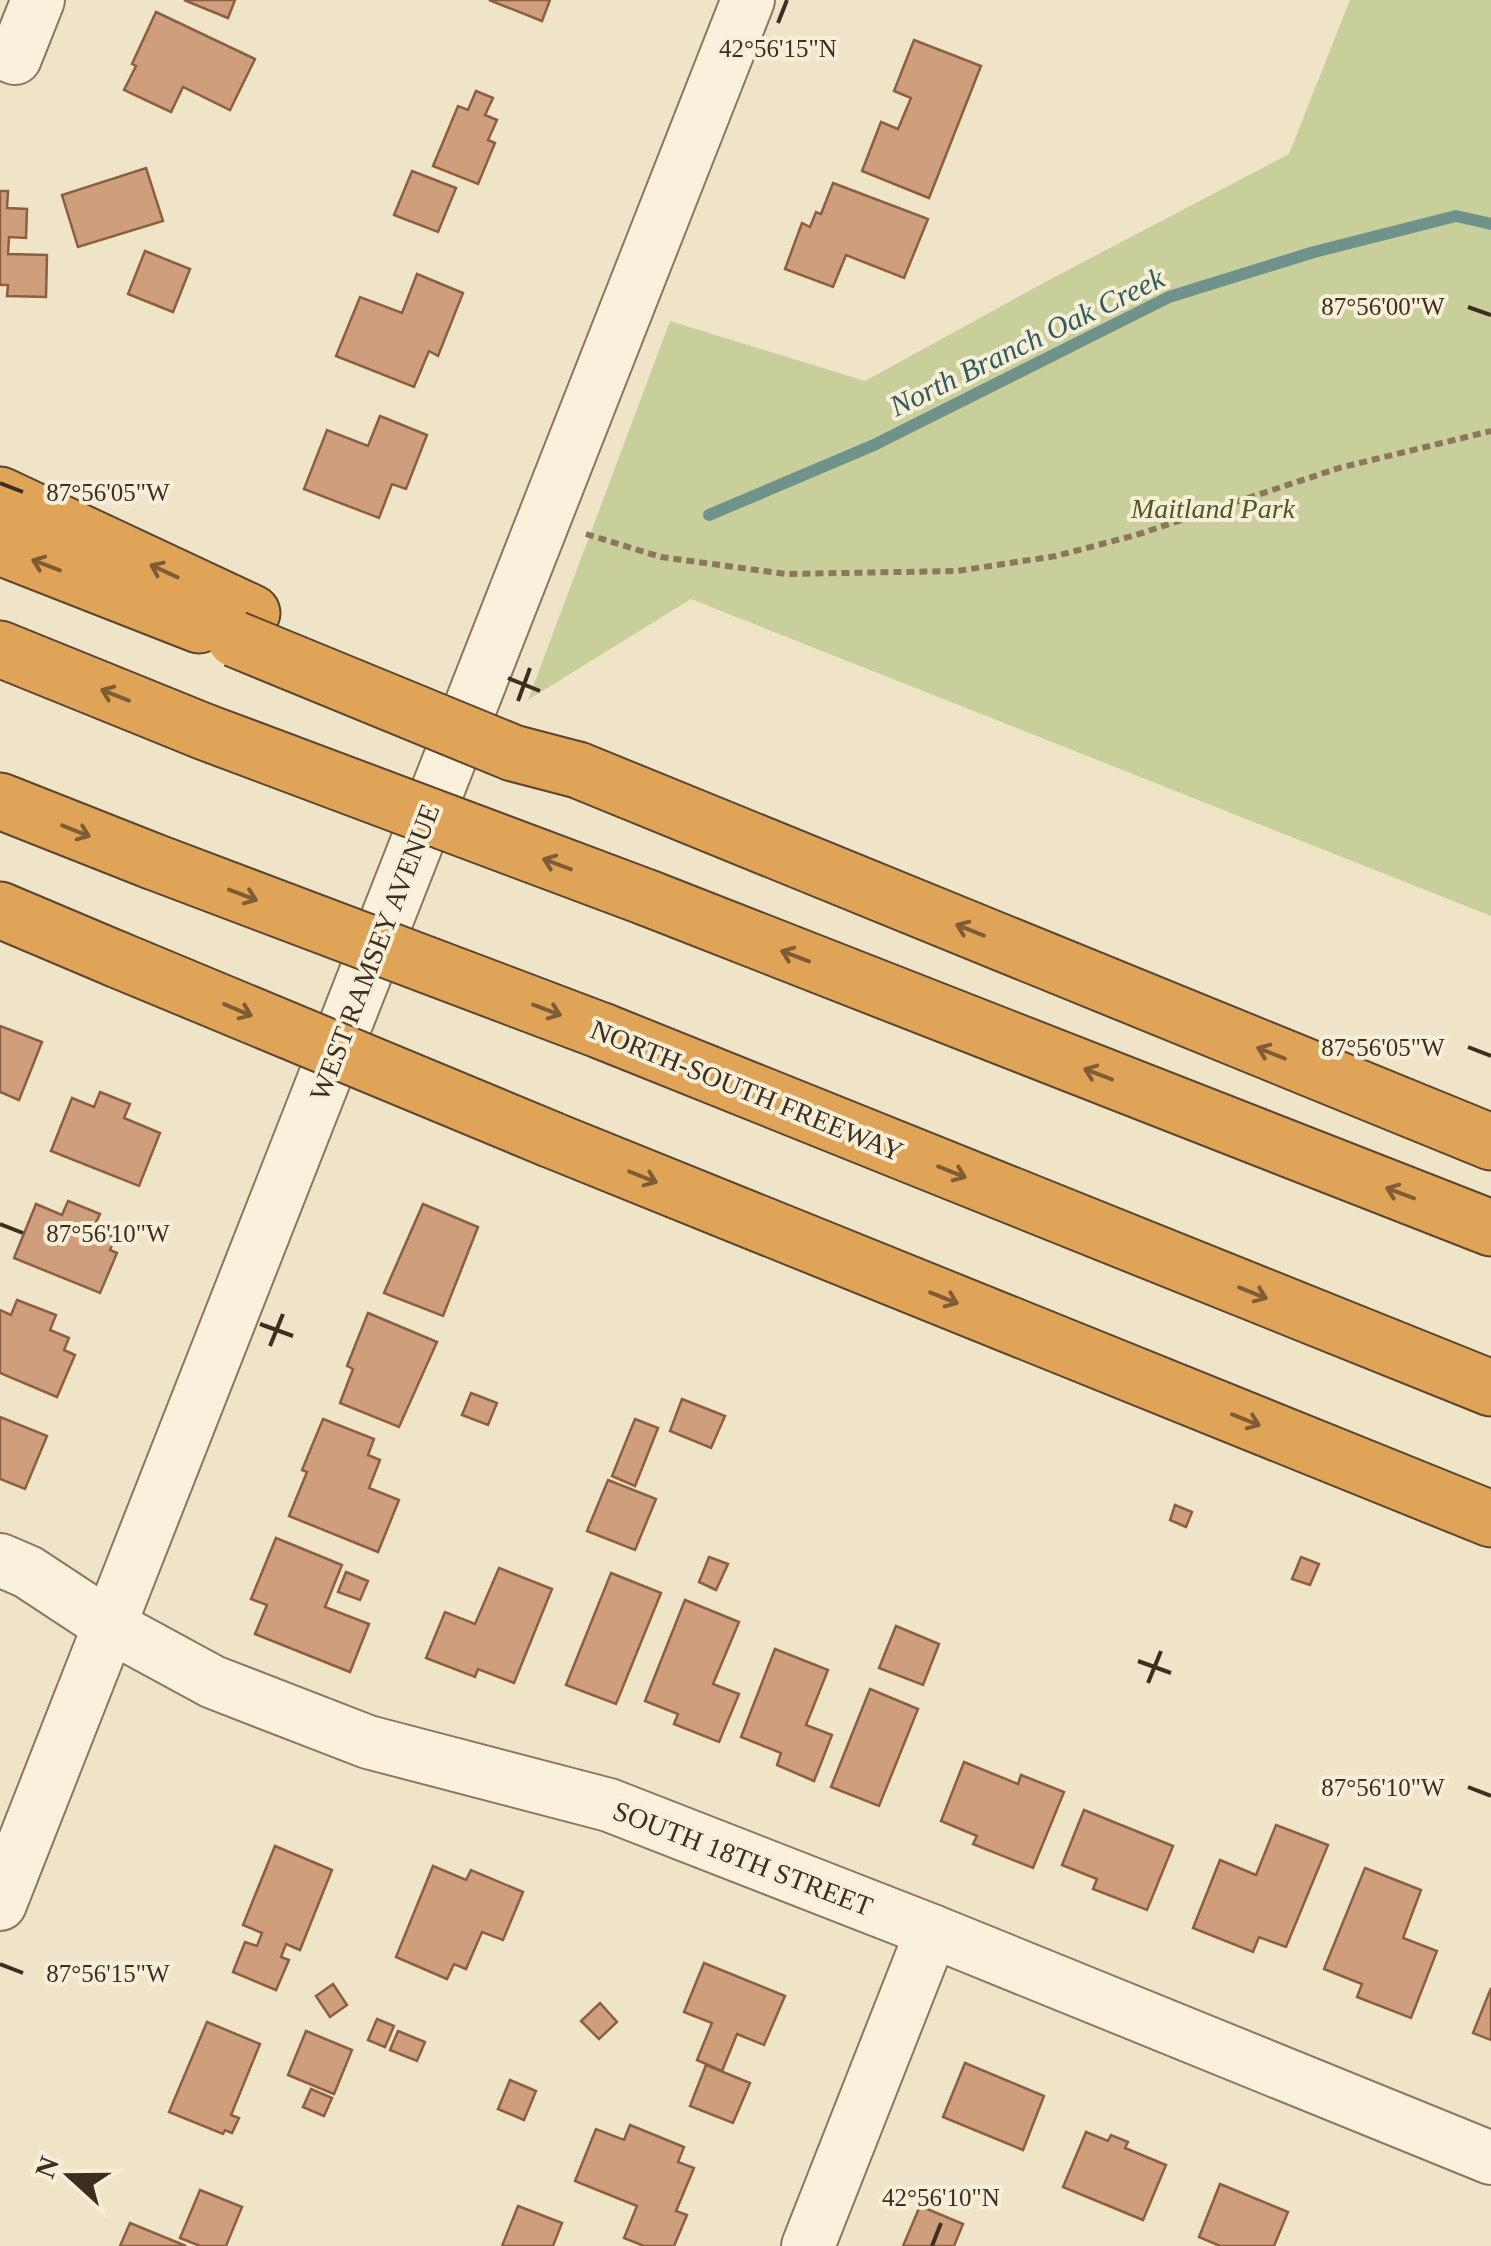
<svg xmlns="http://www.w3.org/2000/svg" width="1491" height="2246" viewBox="0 0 1491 2246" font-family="'Times New Roman',serif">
	<rect width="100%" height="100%" fill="#f0e4c8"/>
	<polygon fill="#c9cf9b" points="1350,0 1491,0 1491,916 691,599 528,700 670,321 865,381 1047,281 1289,154"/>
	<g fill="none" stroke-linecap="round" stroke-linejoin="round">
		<polyline stroke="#6f938a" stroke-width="12" points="709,515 874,445 1169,297 1314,252 1456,216 1491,224"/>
	</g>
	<g fill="#cf9f7d" stroke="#8d5f41" stroke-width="2.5">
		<polygon points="184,0 235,0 228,18"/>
		<polygon points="489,0 550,0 542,21"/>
		<polygon points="156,12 255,59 230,110 183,87 171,112 124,90 136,66 132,64"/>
		<polygon points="914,40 981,66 929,198 862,171 881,122 898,129 911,98 894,91"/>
		<polygon points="476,91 493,98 485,115 497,120 488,140 495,143 478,184 433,166 458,106 468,110"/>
		<polygon points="146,168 163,221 78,247 62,195"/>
		<polygon points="412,171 456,188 438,232 394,215"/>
		<polygon points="833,183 928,219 904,278 846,255 833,287 785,269 802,223 810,227 816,212 821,214"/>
		<polygon points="0,191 8,191 7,208 27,209 26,238 9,237 8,254 47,255 46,297 7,296 8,285 0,285"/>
		<polygon points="145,251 190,269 173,312 128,294"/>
		<polygon points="417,274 463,293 438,356 429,351 414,387 336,356 360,297 402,313"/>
		<polygon points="380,416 427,435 406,489 392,484 379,518 304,489 327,430 368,446"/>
		<polygon points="0,1026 42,1042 19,1100 0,1092"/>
		<polygon points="100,1092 130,1104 124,1118 160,1133 139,1186 51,1151 72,1098 94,1107"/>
		<polygon points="68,1201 100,1214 93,1229 115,1237 110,1250 117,1253 100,1293 14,1258 36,1204 62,1215"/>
		<polygon points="423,1204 478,1227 443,1316 384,1293"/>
		<polygon points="17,1300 56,1315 50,1330 69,1338 64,1350 75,1355 57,1397 0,1373 0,1310 11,1315"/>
		<polygon points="368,1313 437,1342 399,1427 340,1403 353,1369 347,1366"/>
		<polygon points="471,1393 497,1403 488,1425 462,1415"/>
		<polygon points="682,1399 725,1416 711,1448 670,1431"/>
		<polygon points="0,1417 47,1436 25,1489 0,1479"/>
		<polygon points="323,1419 374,1439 368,1455 380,1460 369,1488 399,1500 378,1552 289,1516 307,1472 302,1470"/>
		<polygon points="635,1419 658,1428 635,1486 612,1476"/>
		<polygon points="608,1480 656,1499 635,1550 587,1531"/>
		<polygon points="1175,1505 1192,1512 1186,1527 1170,1520"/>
		<polygon points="276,1538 342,1565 325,1607 369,1624 350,1672 255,1634 267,1605 251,1599"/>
		<polygon points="709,1557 728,1564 716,1590 699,1582"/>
		<polygon points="1301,1557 1319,1564 1310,1585 1292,1579"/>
		<polygon points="499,1568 552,1589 514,1683 478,1669 475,1677 426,1658 445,1612 475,1624"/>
		<polygon points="346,1572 368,1581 360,1600 338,1592"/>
		<polygon points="611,1573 661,1593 616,1704 566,1685"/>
		<polygon points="685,1600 739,1622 713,1684 739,1694 719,1742 674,1724 678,1714 645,1701"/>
		<polygon points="896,1626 939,1644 923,1685 879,1668"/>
		<polygon points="775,1649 828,1670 806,1725 832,1735 814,1781 777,1765 781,1753 741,1737"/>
		<polygon points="870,1689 918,1709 879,1806 831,1787"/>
		<polygon points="964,1762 1018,1784 1021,1775 1064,1792 1033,1868 973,1844 977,1836 941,1821"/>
		<polygon points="1084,1810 1173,1846 1147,1910 1093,1889 1097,1879 1062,1865"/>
		<polygon points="1276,1825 1328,1845 1286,1947 1259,1937 1253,1952 1193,1928 1220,1860 1256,1875"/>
		<polygon points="275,1846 332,1870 300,1950 286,1944 281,1957 289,1960 276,1990 233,1972 245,1942 257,1946 262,1933 243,1925"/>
		<polygon points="433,1866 466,1880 471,1870 523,1892 503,1940 482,1932 466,1969 454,1964 447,1979 396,1957"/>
		<polygon points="1365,1868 1421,1890 1403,1938 1437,1951 1411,2018 1357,1997 1362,1984 1324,1969"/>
		<polygon points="704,1963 785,1996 764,2045 737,2034 722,2071 697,2060 712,2023 684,2012"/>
		<polygon points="333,1984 347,2005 330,2017 316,1996"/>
		<polygon points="1491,1988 1491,2040 1473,2033"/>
		<polygon points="600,2003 617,2022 599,2039 581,2021"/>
		<polygon points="377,2019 394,2026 385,2047 368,2040"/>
		<polygon points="207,2022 260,2044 231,2115 239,2118 232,2133 225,2130 223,2134 169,2112"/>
		<polygon points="306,2031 352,2050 334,2094 288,2075"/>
		<polygon points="398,2031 425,2042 417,2061 390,2050"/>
		<polygon points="965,2063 1044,2096 1023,2150 943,2117"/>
		<polygon points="706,2065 750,2083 733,2123 690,2106"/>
		<polygon points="510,2080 536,2091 524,2120 498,2109"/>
		<polygon points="311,2089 332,2098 324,2116 303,2107"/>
		<polygon points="630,2125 684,2147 678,2162 694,2168 676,2211 687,2215 674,2246 644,2246 624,2238 637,2206 575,2181 596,2129 624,2140"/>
		<polygon points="1086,2132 1108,2141 1111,2135 1128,2142 1125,2148 1166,2165 1143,2220 1063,2187"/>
		<polygon points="1220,2184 1288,2212 1274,2246 1220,2246 1199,2237"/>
		<polygon points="200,2190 242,2207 226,2246 200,2246 180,2238"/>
		<polygon points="518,2206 562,2223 553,2246 502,2246"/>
		<polygon points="920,2206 963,2224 954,2246 903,2246"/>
		<polygon points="130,2223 186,2246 120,2246"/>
	</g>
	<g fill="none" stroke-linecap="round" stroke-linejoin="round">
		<defs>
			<g id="minor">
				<polyline points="0,52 15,58 38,0"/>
				<polyline points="0,1560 28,1572 110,1626 213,1682 368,1742 609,1805 932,1931 1491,2158"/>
				<polyline points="0,1904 748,0"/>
				<polyline points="808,2246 932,1931"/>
			</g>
			<g id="highway">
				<polyline points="0,495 252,613"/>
				<polyline points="0,547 199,625"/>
				<polyline points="0,649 205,732"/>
				<polyline points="578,770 1491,1142"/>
				<polyline points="0,801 152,861"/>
				<polyline points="648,898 1491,1228"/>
				<polyline points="0,910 116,959"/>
				<polyline points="602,1031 1491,1388"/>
				<polyline points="552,1140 1491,1519"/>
			</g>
		</defs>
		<use href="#minor" stroke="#8d765c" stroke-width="56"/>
		<use href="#highway" stroke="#5b4430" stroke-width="59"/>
		<polyline stroke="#8d765c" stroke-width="6" stroke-dasharray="8 5" stroke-linecap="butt" points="586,534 661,557 786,574 957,571 1056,556 1136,535 1339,468 1491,431"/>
		<use href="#minor" stroke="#faf1dc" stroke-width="52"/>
		<use href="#highway" stroke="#e0a458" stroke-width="55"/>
		<defs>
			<g id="highway-bridge">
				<polyline points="235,639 513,753 578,770"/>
				<polyline points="205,732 648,898"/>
				<polyline points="152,861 602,1031"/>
				<polyline points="116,959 552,1140"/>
			</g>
		</defs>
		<use href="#highway-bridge" stroke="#5b4430" stroke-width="59" stroke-linecap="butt"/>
		<use href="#highway-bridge" stroke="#e0a458" stroke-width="55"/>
	</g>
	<defs><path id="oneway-shaft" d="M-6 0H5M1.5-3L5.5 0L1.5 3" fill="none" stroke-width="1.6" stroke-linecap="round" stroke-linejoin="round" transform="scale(2.5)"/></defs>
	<g stroke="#7e5d36">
		<use href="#oneway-shaft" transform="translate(46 565) rotate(-159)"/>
		<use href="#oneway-shaft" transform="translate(164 571) rotate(-155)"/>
		<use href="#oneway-shaft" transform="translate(115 695) rotate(-158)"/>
		<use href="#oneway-shaft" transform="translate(76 831) rotate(22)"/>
		<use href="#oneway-shaft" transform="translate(557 864) rotate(-159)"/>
		<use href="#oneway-shaft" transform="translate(243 895) rotate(21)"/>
		<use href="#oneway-shaft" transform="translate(970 930) rotate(-158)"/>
		<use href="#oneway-shaft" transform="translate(795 956) rotate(-159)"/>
		<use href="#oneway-shaft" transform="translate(238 1010) rotate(23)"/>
		<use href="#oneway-shaft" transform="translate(547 1010) rotate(21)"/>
		<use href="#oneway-shaft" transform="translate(1271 1053) rotate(-158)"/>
		<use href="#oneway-shaft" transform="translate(1098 1074) rotate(-159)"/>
		<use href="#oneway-shaft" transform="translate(952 1172) rotate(22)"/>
		<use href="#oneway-shaft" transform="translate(643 1177) rotate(22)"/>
		<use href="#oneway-shaft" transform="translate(1400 1193) rotate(-159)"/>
		<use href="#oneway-shaft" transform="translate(1253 1293) rotate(22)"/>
		<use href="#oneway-shaft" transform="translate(944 1298) rotate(22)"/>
		<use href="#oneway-shaft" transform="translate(1246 1420) rotate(22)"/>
	</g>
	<path fill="none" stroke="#3d2e20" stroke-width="4" d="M 778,23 L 787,0M 1468,307 L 1491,315M 0,483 L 23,492M 508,678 L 540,691M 518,701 L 530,668M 1468,1047 L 1491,1056M 0,1224 L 23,1233M 260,1324 L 293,1336M 270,1346 L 283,1314M 1138,1661 L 1171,1673M 1148,1683 L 1161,1651M 1468,1787 L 1491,1796M 0,1964 L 23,1973M 932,2246 L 941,2223"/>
	<g text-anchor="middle" stroke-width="8" stroke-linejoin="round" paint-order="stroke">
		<g font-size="28" font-style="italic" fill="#4d5a26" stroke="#f7eed8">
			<text x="1213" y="518">Maitland Park</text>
		</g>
		<g font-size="28" fill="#3d2e20" stroke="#f7eed8">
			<text transform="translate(374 952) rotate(-69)" y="10">WEST RAMSEY AVENUE</text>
			<text transform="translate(747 1090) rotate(22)" y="10">NORTH-SOUTH FREEWAY</text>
			<text transform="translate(743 1858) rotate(21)" y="10">SOUTH 18TH STREET</text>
		</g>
		<g font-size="30" font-style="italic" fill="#2f5d5a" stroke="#f7eed8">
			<text transform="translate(1027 342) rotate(-26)" y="10">North Branch Oak Creek</text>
		</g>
	</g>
	<g font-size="25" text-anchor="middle" fill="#3d2e20" stroke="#f7eed8" stroke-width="8" stroke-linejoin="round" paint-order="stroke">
		<text x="778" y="57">42°56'15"N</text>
		<text x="1383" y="315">87°56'00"W</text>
		<text x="108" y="501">87°56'05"W</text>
		<text x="1383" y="1056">87°56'05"W</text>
		<text x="108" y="1242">87°56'10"W</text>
		<text x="1383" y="1796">87°56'10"W</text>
		<text x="108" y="1982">87°56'15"W</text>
		<text x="941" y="2206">42°56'10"N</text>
	</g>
	<g transform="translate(70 2176) rotate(291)" stroke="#f7eed8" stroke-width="8" paint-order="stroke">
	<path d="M0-8L18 38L0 25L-18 38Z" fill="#3d2e20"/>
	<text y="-15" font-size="28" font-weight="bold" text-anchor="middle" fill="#3d2e20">N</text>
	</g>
</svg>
